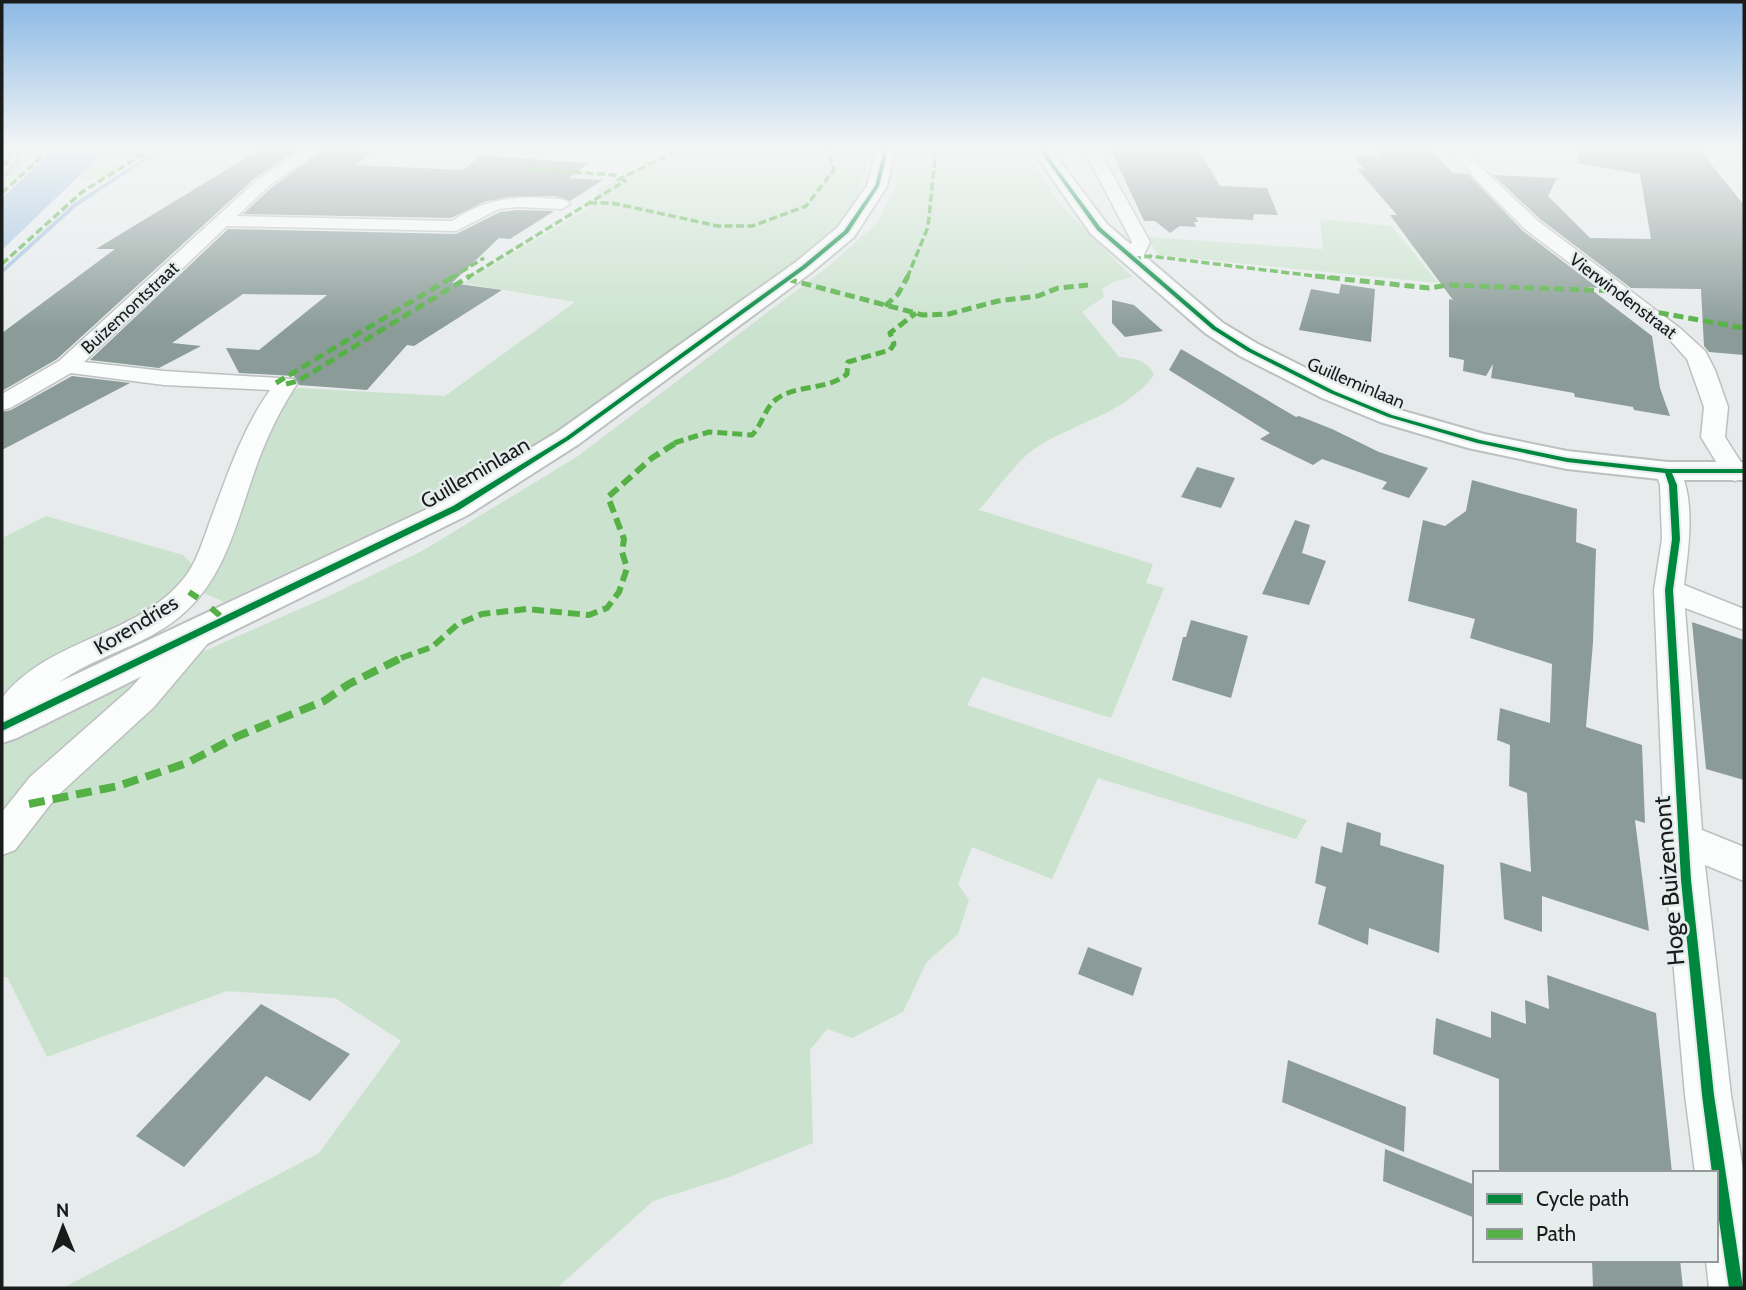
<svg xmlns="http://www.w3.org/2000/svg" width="1746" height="1290" viewBox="0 0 1746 1290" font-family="Cabin,sans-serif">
	<rect width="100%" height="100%" fill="#e7ebeb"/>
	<g fill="#cbe3ce">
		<polygon points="2,148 45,148 2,188"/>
		<path d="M 108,148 L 148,148 C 130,160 101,188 78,177 Z"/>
		<polygon points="680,148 870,148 869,160 855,204 836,225 785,269 679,346 536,446 428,506 224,602 202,592 219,569 283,400 298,388 445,396 575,302 463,283 600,201 598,189"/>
		<path d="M 898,148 L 1025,148 L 1060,204 L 1132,277 L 1116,281 L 1102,289 L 1104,297 L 1082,312 L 1119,357 C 1135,359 1147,359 1154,375 C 1124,415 1074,422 1034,449 C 1015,463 995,492 979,510 L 1153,564 L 1146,583 L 1164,588 L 1111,718 L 982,677 L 967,705 L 1307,820 L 1296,839 L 1098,778 L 1052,879 L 972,847 L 958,884 L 969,900 L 958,934 L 926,963 L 903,1012 L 852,1038 L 827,1029 L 810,1050 L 813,1143 L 729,1177 L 653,1201 L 557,1288 L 63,1288 L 319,1153 L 401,1041 L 335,998 L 227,991 L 47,1057 L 7,977 L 2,977 L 2,740 L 327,597 L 422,551 L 578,456 L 830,265 L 877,223 L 894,191 L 900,162 Z"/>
		<polygon points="1320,219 1392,226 1438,283 1158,255 1147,237 1323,249"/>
		<polygon points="46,516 183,555 194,566 182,589 155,611 2,695 2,538"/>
	</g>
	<polygon fill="#9fc0de" points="56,148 108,148 2,250 2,198"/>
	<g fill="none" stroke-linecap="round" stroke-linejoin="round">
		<g fill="#9fc0de" fill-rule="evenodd">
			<polygon points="18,148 23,148 19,162 2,181 2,176 14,162"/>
			<polygon points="159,148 165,148 77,206 2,274 2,269 73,204"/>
		</g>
	</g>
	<g fill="#8b9c98">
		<polygon points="262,148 300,148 255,178 57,359 2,391 2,333 115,249 96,249"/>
		<polygon points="326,148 361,148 357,151 375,152 355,165 463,170 479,157 488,156 588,163 569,178 603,180 570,201 555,196 507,197 484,202 451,218 243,214 271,188"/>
		<polygon points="1110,148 1198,148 1220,186 1267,188 1278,215 1254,214 1253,220 1196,217 1198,222 1194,222 1196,227 1180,226 1170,233 1155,221 1144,221"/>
		<polygon points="1374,148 1429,148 1453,173 1468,174 1523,231 1598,288 1588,287 1652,336 1660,388 1670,416 1634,410 1633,407 1575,397 1574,393 1491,378 1493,364 1486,376 1463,371 1464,360 1449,357 1449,299 1453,300 1390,215 1397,215 1357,169 1364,169 1353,156 1381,156"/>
		<polygon points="1579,148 1698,148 1744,205 1744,355 1709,352 1704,346 1701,289 1631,288 1540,219 1493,175 1557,178 1548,196 1590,238 1651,239 1640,174 1577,163"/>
		<polygon points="518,210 554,211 510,239 499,238 452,283 502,290 414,346 407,345 367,390 299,385 294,376 239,373 226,348 259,350 327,295 243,294 172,343 201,346 159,368 90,360 228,229 456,234 500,212"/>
		<polygon points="1341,284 1375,289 1371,342 1299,330 1311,289 1339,294"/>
		<polygon points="1112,300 1134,305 1163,331 1125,337 1112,323"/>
		<polygon points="1181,349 1296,417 1299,416 1332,429 1379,452 1428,468 1409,498 1382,489 1387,482 1322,459 1313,465 1260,439 1270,433 1169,370"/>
		<polygon points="72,376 130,383 2,450 2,412 11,410"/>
		<polygon points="1197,467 1235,478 1221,508 1181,497"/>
		<polygon points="1472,480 1577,509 1576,542 1596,549 1593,642 1586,727 1642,745 1645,823 1635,820 1649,931 1542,896 1542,932 1504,919 1500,862 1531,872 1527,793 1509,786 1510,745 1497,740 1500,708 1550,723 1552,664 1470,638 1475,619 1408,601 1423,520 1445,526 1466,511"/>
		<polygon points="1295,520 1310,525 1302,553 1326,561 1309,605 1262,594"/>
		<polygon points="1191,620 1248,636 1231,698 1172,680 1183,637 1186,637"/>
		<polygon points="1692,622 1744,640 1744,780 1706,769"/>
		<polygon points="1347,822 1381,833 1380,845 1444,865 1439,953 1369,928 1368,945 1318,924 1326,887 1315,883 1321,846 1342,853"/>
		<polygon points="1088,947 1142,968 1133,996 1078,974"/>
		<polygon points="1547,975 1656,1013 1672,1173 1499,1173 1499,1079 1433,1054 1436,1018 1491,1038 1491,1011 1526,1024 1525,1000 1549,1009"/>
		<polygon points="261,1004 350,1054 310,1101 266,1076 184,1167 136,1136"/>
		<polygon points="1288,1060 1406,1107 1404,1152 1282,1102"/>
		<polygon points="1385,1149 1475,1185 1475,1218 1383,1181"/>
		<polygon points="1592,1260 1680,1260 1683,1288 1593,1288"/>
	</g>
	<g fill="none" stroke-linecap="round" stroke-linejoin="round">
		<defs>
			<g id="street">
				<path d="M 305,148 L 323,148 L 269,186 L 237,216 L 452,221 C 482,201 508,196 544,198 C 553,199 564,197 570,204 L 562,209 L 518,207 L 499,209 L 456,231 L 227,226 L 84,362 L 164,371 L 294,379 L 297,384 C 279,411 266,439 255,470 C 237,520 226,575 185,612 C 151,644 102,653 64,679 C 41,693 22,729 2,735 L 2,698 C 48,639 131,638 180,583 C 197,565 203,539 212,516 C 228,473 243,428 270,390 L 164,385 L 71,373 L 10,408 L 2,410 L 2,394 L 59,361 L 257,180 Z"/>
				<polygon points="1083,148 1098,148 1150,242 1140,263 1126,263 1124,259 1132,242"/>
				<polygon points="1451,148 1466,148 1486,172 1538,221 1681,329 1705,351 1715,370 1728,407 1725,437 1744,467 1744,478 1735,481 1726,478 1701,437 1704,407 1687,359 1667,337 1525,229 1475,179"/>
				<path d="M 1668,463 L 1677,466 C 1697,495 1688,552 1684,585 L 1744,609 L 1744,630 L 1685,608 L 1702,830 L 1744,847 L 1744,881 L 1705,865 L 1731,1095 L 1744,1175 L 1744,1288 L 1709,1288 L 1706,1260 L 1716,1260 L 1716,1173 L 1695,1173 L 1685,1095 L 1666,880 L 1654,590 L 1662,539 L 1660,485 L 1655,471 L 1659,466 Z"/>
				<polygon points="198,623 209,626 214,634 209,642 154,707 56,797 15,850 2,855 2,812 30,777 130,689 187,626"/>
			</g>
			<g id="secondary">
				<polygon points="874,148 892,148 893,157 887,186 854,237 812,272 579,444 468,515 17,738 2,743 2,709 444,501 557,432 796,262 838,227 867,186 875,157"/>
				<polygon points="1031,148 1050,148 1107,224 1223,323 1258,344 1342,386 1400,410 1484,434 1567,451 1668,462 1744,462 1744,480 1668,480 1567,469 1468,448 1380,422 1322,398 1240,356 1205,333 1091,234"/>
			</g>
		</defs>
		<use href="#street" stroke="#bdc0c0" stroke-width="3"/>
		<use href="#secondary" stroke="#bdc0c0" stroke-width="4"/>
		<use href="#street" fill="#fbfcfc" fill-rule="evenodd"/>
		<use href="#secondary" fill="#fbfcfc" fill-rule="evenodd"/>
		<g stroke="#55b145" stroke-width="3.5" stroke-dasharray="8 3.5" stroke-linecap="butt">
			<polyline points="2,165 10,161 12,148"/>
			<polyline points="617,180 683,148"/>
			<polyline points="2,193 51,148"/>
			<polyline points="589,203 612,203 718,226 752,226 806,206 834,170 828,152 822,148"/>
			<polyline points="1133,259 1150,256 1331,278"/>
			<polyline points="2,264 82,192 153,148"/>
			<polyline points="451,278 484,258"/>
			<polyline points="467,278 625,181 614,175 528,169"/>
			<polyline points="907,278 928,227 936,148"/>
		</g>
		<g stroke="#55b145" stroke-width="5" stroke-dasharray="10 5" stroke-linecap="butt">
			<polyline points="1315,276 1429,288 1448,285 1618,291"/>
			<polyline points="787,279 923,315 949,314 998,301 1038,296 1058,288 1088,285"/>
			<polyline points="885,306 898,294 908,276"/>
			<polyline points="1644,310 1744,328"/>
			<polyline points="276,383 454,276"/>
			<polyline points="286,384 298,381 470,276"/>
			<path d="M 674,443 L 709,432 L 752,435 C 763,424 765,406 778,398 C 799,384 826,391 847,374 L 848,362 L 890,350 L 894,344 L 890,333 L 916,313"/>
		</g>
		<g stroke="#55b145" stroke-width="6" stroke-dasharray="12 6" stroke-linecap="butt">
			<polyline points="189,592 198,598"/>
			<polyline points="211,608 225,620"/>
			<polyline points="401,658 432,647 458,624 482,614 527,609 589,615 607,608 619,592 627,568 622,552 624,539 608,497 652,458 677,442"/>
		</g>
		<polyline stroke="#55b145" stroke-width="8" stroke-dasharray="16 8" stroke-linecap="butt" points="29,804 118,786 187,763 238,736 324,701 349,684 405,656"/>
		<defs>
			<g id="cycleway">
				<polygon points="881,148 885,148 886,157 879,186 848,233 806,268 570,439 459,510 2,731 2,723 453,506 566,437 802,266 844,231 875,186 882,157"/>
				<polygon points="1038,148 1042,148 1101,228 1216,327 1251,349 1334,391 1392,415 1480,440 1567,458 1668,469 1744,469 1744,473 1672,473 1677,485 1680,539 1673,590 1691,880 1714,1095 1743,1288 1729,1288 1716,1200 1716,1173 1712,1173 1702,1095 1681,880 1665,590 1672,539 1669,485 1665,473 1567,462 1477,443 1388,417 1330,393 1247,351 1212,329 1097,230"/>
			</g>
		</defs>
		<use href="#cycleway" stroke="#e5eded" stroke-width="4"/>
		<use href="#cycleway" fill="#00873e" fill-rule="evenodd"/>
	</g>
	<linearGradient id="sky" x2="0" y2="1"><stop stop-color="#8bb9e4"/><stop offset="0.45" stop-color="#f4f6f6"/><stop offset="1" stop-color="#f4f6f6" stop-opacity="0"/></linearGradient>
	<rect width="1746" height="329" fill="url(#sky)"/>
	<g text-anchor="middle" stroke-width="5" stroke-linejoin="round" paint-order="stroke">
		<g font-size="18" fill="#1a1c1c" stroke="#e5eded">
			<text transform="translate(1623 296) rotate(37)" y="6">Vierwindenstraat</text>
			<text transform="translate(130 308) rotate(-43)" y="6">Buizemontstraat</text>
			<text transform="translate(1356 383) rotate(23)" y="6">Guilleminlaan</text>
		</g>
		<g font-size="21" fill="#1a1c1c" stroke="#e5eded">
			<text transform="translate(475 473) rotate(-30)" y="7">Guilleminlaan</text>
			<text transform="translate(136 625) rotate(-31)" y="7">Korendries</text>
		</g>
		<g font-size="24" fill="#1a1c1c" stroke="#e5eded">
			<text transform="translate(1669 881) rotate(-95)" y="8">Hoge Buizemont</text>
		</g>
	</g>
	<rect width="1746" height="1290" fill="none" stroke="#1a1c1c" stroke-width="7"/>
	<rect x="1473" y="1171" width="245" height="91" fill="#e5eded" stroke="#949999" stroke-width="2"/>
	<rect x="1487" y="1194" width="35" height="10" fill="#00873e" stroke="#949999" stroke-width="2"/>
	<text x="1536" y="1206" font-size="21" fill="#1a1c1c">Cycle path</text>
	<rect x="1487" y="1229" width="35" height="10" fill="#55b145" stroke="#949999" stroke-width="2"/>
	<text x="1536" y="1241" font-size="21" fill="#1a1c1c">Path</text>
	<g transform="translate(63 1227) rotate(359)" stroke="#e5eded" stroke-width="5" paint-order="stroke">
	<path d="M0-5L12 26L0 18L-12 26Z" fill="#1a1c1c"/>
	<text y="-10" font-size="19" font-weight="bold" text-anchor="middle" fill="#1a1c1c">N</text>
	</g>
</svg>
